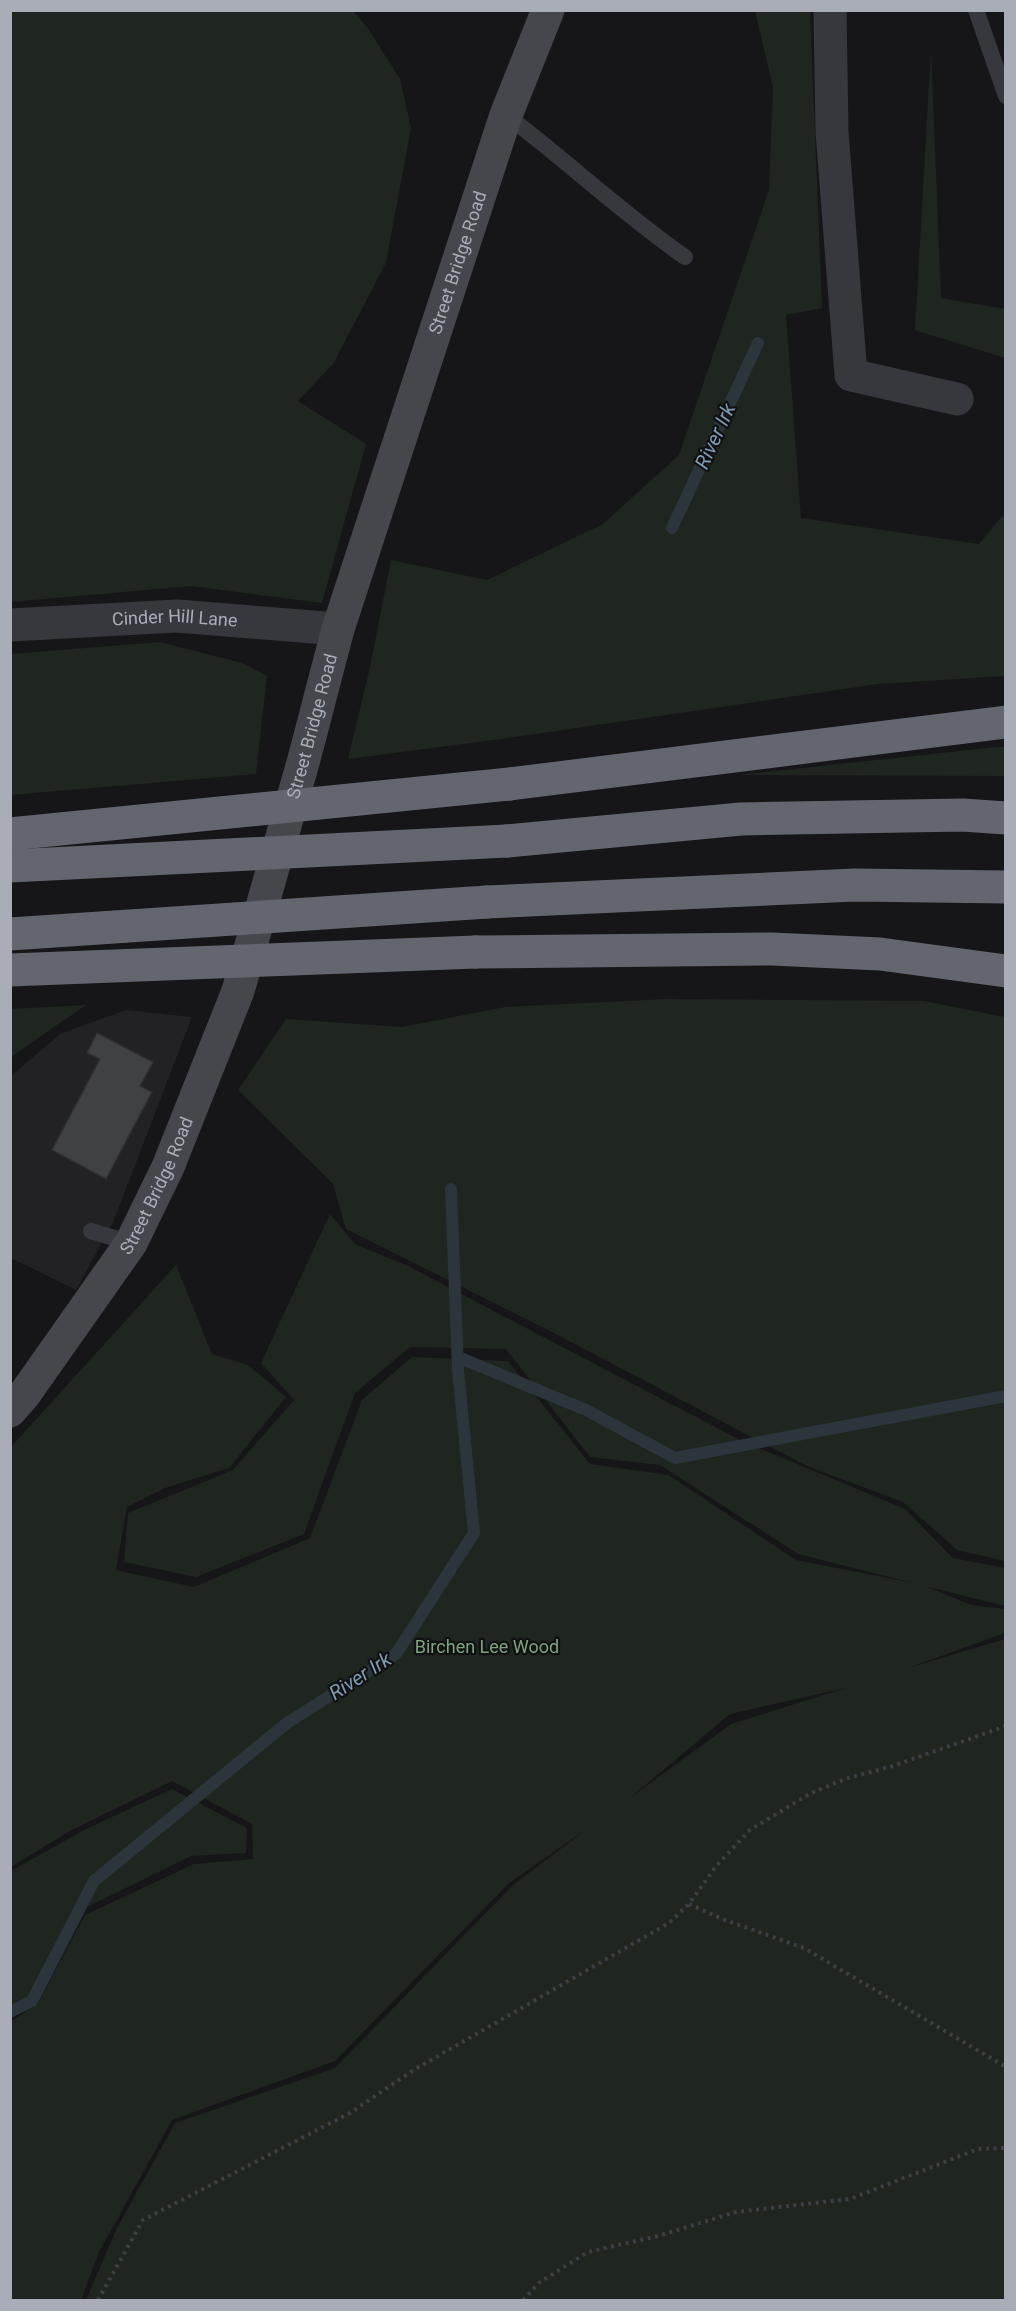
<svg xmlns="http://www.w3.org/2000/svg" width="1016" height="2311" viewBox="0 0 1016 2311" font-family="Roboto,sans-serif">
	<rect width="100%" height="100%" fill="#161618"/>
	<polygon fill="#222225" points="126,1010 192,1017 114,1220 76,1290 11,1258 10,1077 60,1034"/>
	<g fill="#1e261f" fill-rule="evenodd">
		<polygon points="11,10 353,11 367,27 400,79 411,128 386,263 333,364 298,401 366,444 322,603 191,586 11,602"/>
		<polygon points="755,11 810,11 822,308 786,315 801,518 979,544 1002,516 1005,517 1005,676 878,684 501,739 348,759 370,667 391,560 487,580 603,524 679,455 769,190 773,87"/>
		<polygon points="931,49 941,298 1005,309 1005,358 915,330"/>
		<polygon points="160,642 242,663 267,676 256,774 11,795 11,654"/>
		<polygon points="996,747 1005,747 1005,776 738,775"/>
		<polygon points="667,999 924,1001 1005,1017 1005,1561 957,1550 903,1502 807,1466 552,1332 346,1229 333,1184 238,1090 286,1019 402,1027 505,1007"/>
		<polygon points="86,1005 11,1057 11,1009"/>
		<path d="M 330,1214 L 355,1244 L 408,1266 L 742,1441 L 905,1509 L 953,1558 L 1005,1568 L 1005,1606 L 925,1586 L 971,1605 L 1005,1609 L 1005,1633 L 908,1668 L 1005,1639 L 1005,2300 L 86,2300 L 117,2228 L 175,2123 L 335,2068 L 514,1884 L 591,1826 L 509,1883 L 335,2061 L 172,2120 L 99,2252 L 81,2300 L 11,2300 L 11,2022 L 38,2003 L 85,1915 L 194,1864 L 253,1859 L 252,1824 L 172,1781 L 68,1832 L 11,1867 L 11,1447 L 176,1265 L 212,1354 L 248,1365 L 286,1397 L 229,1468 L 165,1488 L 127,1507 L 116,1570 L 194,1587 L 310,1538 L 362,1400 L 412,1357 L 508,1361 L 590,1464 L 668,1475 L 796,1560 L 913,1583 L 798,1554 L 660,1465 L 590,1457 L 506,1349 L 410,1347 L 355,1393 L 304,1534 L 196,1577 L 124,1562 L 128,1513 L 233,1470 L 294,1400 L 261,1363 ZM 846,1688 L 731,1724 L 630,1798 L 730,1714 Z"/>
		<polygon points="172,1789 247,1828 246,1853 191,1856 81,1910 35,1998 11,2014 11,1871 86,1829"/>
	</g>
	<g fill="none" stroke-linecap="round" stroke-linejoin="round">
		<g stroke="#2c353c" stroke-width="12">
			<polyline points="672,528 758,343"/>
			<polyline points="458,1357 586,1410 675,1458 1006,1396"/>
			<polyline points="10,2012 32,2001 94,1881 287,1723 396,1654 474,1533 458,1370 451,1189"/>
		</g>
	</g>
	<polygon fill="#404145" stroke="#303034" stroke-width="1.5" points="97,1033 153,1062 140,1086 152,1092 106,1179 52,1150 100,1059 87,1053"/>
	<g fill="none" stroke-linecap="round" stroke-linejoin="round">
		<g stroke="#3d3f44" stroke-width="4" stroke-dasharray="3 4.5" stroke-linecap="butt">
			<polyline points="689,1904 722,1919 804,1948 1006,2067"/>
			<polyline points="98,2300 143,2220 350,2113 412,2071 669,1923 689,1904 717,1865 750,1830 811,1793 848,1778 893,1766 1006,1726"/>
			<polyline points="523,2300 540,2282 588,2252 658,2236 736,2212 850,2199 978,2149 1006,2148"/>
		</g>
		<g stroke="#37383d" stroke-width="16">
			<polyline points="976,10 1006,96"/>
			<path d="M 506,115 C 567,161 622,213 685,257"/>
			<polyline points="91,1231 131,1243"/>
		</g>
		<g stroke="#37383d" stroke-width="33">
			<polyline points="830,10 832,132 851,375 957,399"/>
			<path id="s1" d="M 10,625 L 177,616 L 338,629"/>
		</g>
		<path stroke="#45474d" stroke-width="33" id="s2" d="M 10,1411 L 24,1395 L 131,1243 L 168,1167 L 238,991 L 304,759 L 338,629 L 506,115 L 548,10"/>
		<g stroke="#63666e" stroke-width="33">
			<polyline points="510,784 1006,722"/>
			<polyline points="507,841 741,819 963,815 1006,818"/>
			<polyline points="487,902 855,885 1006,887"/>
			<polyline points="476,952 772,949 880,954 1006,971"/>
		</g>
		<g stroke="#63666e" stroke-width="33">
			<polyline points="10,834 510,784"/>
			<polyline points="10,866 507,841"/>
			<polyline points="10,934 487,902"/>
			<polyline points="10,970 476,952"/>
		</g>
	</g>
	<g text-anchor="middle" stroke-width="4.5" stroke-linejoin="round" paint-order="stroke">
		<g font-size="18" fill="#a8adb8" stroke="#111113">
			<text dy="6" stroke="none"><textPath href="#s2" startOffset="1242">Street Bridge Road</textPath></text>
			<text dy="6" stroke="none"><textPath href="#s1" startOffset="165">Cinder Hill Lane</textPath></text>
			<text dy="6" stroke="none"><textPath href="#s2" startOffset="756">Street Bridge Road</textPath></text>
			<text dy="6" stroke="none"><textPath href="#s2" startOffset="270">Street Bridge Road</textPath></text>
		</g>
		<g font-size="18" fill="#7fa381" stroke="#111113">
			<text x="487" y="1653">Birchen Lee Wood</text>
		</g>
		<g font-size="20" font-style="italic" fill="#7f9bb3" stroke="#111113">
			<text transform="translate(715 436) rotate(-65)" y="7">River Irk</text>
			<text transform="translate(360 1676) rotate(-33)" y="7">River Irk</text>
		</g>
	</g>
	<rect width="1016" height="2311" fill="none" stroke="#a8adb8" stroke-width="24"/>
</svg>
